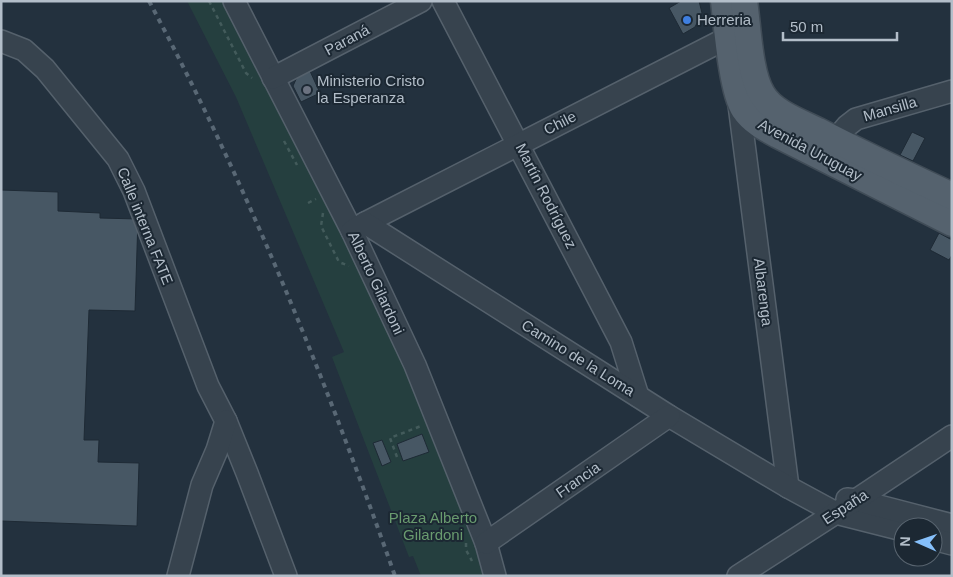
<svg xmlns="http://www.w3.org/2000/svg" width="953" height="577" viewBox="0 0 953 577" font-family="Helvetica,sans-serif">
	<rect width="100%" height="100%" fill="#23313e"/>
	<polygon fill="#253f3f" points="187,1 227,1 345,233 417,396 478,552 485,576 421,576 413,556 409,557 332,357 344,352 236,97"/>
	<g fill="#475764" stroke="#1e2a35">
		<polygon points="681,1 699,1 702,13 695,27 683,34 669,8"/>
		<polygon points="310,71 320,93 301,102 293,86 297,77"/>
		<polygon points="912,132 925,138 913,161 900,155"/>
		<polygon points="1,190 58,192 58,211 100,213 100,218 138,219 135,311 89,310 84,440 99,440 98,462 139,463 137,526 1,521"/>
		<polygon points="939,233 952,240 952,255 949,260 930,250"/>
		<polygon points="422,434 429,452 403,461 397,444"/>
		<polygon points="382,440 391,462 382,466 373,443"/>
	</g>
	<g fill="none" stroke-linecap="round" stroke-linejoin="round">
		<defs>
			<g id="minor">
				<polyline points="234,1 352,231 415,365 486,543 495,576"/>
				<polyline points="443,1 621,342 638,396"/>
				<polyline points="1,41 24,50 45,69 118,159 134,191 208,386 226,421 247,473 286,576"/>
				<polyline points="273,78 421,1"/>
				<polyline points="738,97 788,487"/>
				<polyline points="835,140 847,126 856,119 952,91"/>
				<polyline points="365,223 729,37"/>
				<polyline points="352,231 365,223 669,416 788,487 836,513 903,530"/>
				<polyline points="847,499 856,500 952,525"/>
				<polyline points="933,539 952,544"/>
				<polyline points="486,543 669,416"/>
				<polyline points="178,576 202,485 217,450 226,421"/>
				<polyline points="738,576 856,500 952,436"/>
			</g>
			<g id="major">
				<path d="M 724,1 C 727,26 732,91 744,109 C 752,121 765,128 778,135 L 952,223"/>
				<path d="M 744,1 C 748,27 749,73 762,94 C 773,113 800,122 818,131 C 862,154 907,175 952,196"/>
			</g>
		</defs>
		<use href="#minor" stroke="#55616c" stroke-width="24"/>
		<use href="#major" stroke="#404c57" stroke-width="29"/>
		<g stroke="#435b5b" stroke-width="2.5" stroke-dasharray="4 4" stroke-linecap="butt">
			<polyline points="209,1 246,73 252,78"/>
			<polyline points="284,141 297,165"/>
			<polyline points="308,203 316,199"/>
			<polyline points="323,213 321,226 339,262 349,266"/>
			<polyline points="397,457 390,438 421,426"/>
			<polyline points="466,543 466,550 472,561"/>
		</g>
		<use href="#minor" stroke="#37434e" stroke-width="21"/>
		<use href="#major" stroke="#55626e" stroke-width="26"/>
		<path stroke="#596875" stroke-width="4" stroke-dasharray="5 5" stroke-linecap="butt" d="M 149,1 C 248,186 325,378 395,576"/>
	</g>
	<circle fill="#3f7fe0" stroke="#1c2833" stroke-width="2" cx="687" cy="20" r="5"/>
	<circle fill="#6b7280" stroke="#1c2833" stroke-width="2" cx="307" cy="90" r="5"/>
	<g text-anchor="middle" stroke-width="4" stroke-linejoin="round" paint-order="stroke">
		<g font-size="15" fill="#b3bec9" stroke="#1c2833" text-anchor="start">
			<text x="697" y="25">Herreria</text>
			<text x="317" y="86">Ministerio Cristo<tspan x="317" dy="17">la Esperanza</tspan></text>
		</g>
		<g font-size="15" fill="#b3bec9" stroke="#1c2833">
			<text transform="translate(347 40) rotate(-28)" y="5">Paraná</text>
			<text transform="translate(890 109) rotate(-16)" y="5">Mansilla</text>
			<text transform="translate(560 123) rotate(-27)" y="5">Chile</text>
			<text transform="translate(810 150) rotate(28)" y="5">Avenida Uruguay</text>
			<text transform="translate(546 196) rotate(63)" y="5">Martín Rodríguez</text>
			<text transform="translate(145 226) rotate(68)" y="5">Calle interna FATE</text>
			<text transform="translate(376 283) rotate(65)" y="5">Alberto Gilardoni</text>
			<text transform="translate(763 292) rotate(83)" y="5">Albarenga</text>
			<text transform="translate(578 358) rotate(32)" y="5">Camino de la Loma</text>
			<text transform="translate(578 480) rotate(-35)" y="5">Francia</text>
			<text transform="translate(845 507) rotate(-33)" y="5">España</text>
		</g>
		<g font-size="15" fill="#699b6f" stroke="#1c2833">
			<text x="433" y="523">Plaza Alberto<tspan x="433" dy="17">Gilardoni</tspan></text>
		</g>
	</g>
	<rect width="953" height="577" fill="none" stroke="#b3bec9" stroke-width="5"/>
	<g transform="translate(918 542) rotate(272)"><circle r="24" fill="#1c2833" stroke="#58646f"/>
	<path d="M0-4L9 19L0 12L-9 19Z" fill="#86c0fb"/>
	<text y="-8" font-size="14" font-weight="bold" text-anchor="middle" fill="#b3bec9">N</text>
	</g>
	<path d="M783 32v8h114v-8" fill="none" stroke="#b3bec9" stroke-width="2.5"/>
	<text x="790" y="32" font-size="15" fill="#b3bec9" stroke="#1c2833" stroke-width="4" paint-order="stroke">50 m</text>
</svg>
